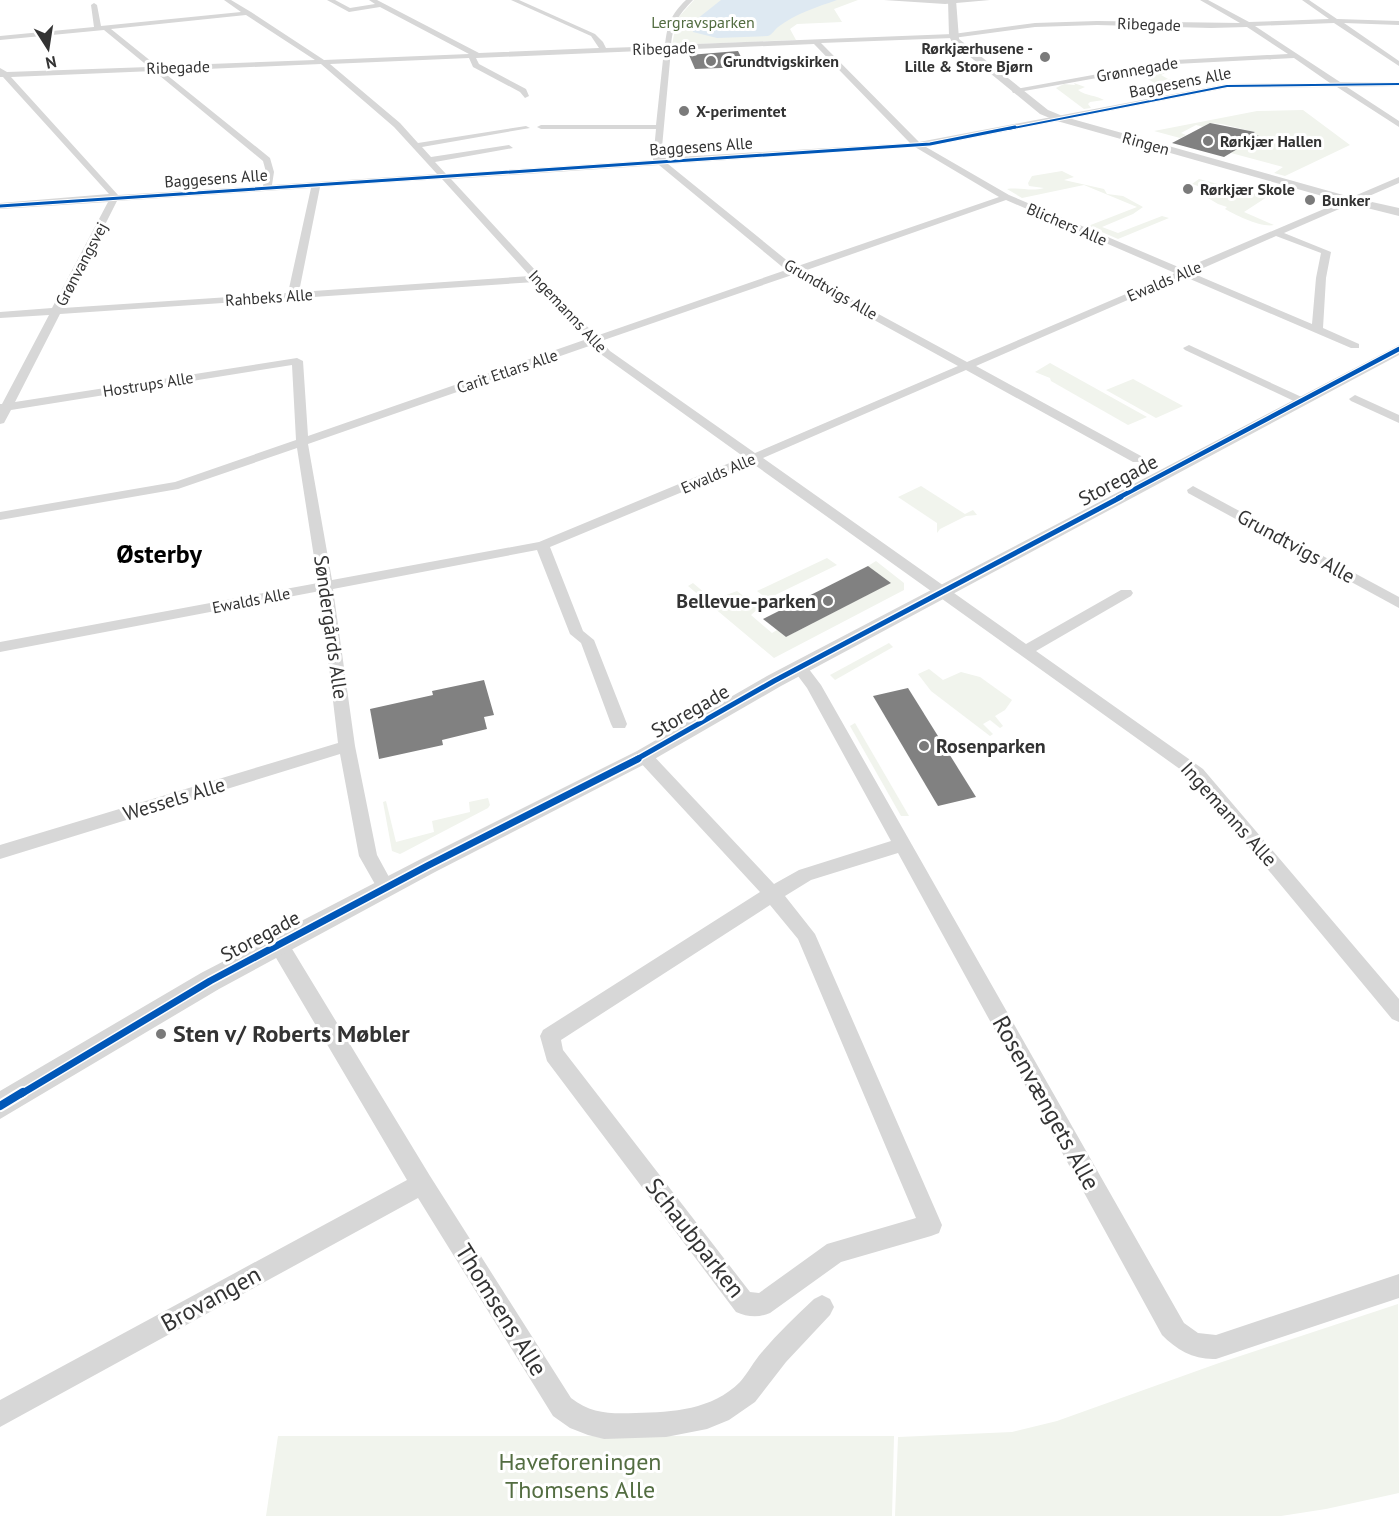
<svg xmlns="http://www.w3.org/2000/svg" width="1399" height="1516" viewBox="0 0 1399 1516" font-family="'PT Sans',sans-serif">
	<rect width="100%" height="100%" fill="#fff"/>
	<g fill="#f1f4ed">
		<polygon points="694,0 858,0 834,9 842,22 797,24 790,29 796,40 672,45 677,19"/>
		<polygon points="1155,68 1167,72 1161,75 1168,79 1186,84 1175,85 1177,89 1169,92 1138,73 1146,69 1157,70"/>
		<path d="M 1074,83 L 1085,87 L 1078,90 C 1086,96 1096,95 1104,100 L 1090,102 L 1088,104 L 1091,108 L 1084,109 L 1056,88 L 1064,84 L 1075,85 Z"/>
		<polygon points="1303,110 1350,145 1285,176 1274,173 1283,167 1231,153 1248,137 1254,139 1258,137 1252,134 1254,132 1222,124 1210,123 1204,127 1196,125 1181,133 1186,135 1180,138 1154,131 1257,111"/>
		<path d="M 1062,171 L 1074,177 L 1064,180 L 1104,189 L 1107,194 L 1123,196 L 1143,207 L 1133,214 L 1102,227 L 1118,233 L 1162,216 L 1169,218 L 1118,239 L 1088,226 L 1137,207 L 1084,185 L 1022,198 L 1007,189 C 1020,187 1031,192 1044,188 L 1029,186 L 1028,183 L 1032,176 Z"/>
		<path d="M 1199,179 L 1267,197 L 1244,212 L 1274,225 C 1262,228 1235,215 1225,209 L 1227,207 L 1218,204 L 1198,192 L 1207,189 L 1192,184 Z"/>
		<polygon points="1050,363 1147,417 1128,425 1051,381 1050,378 1035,372"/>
		<polygon points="1133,379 1183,406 1156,418 1106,390"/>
		<polygon points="921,486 965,514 973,510 977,515 966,516 940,529 937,533 937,523 898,497"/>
		<polygon points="827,558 837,565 767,599 757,591"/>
		<polygon points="876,561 904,583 904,590 774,658 688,586 693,583 713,600 737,591 759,608 751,615 772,633 777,630 786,637 890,583 868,566"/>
		<polygon points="889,643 893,647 835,680 830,675"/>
		<polygon points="929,669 943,680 961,672 980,677 1012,700 1005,710 995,716 1003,726 1000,728 990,720 983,724 993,734 990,736 931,691 918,674"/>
		<polygon points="855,723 909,816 901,816 850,726"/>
		<polygon points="488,798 490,805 488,808 404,852 400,854 392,851 383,802 386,801 396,842 434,832 432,821 470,812 469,802"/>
		<polygon points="1398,1304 1399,1493 1326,1509 1281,1516 895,1516 898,1437 1012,1432 1057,1421 1219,1363"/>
		<polygon points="278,1436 894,1436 892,1516 266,1516"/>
	</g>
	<path fill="#dee9f2" d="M 721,0 L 837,0 C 817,7 795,14 778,27 C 774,30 773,34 768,36 L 717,38 L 693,32 L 692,23 Z"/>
	<g fill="#818181">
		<polygon points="738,51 746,67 695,69 689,55"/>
		<polygon points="1210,123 1255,132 1252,134 1259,136 1224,157 1172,143"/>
		<polygon points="868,566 891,583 786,637 763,619"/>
		<polygon points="484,680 494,715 484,717 487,729 442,740 443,745 379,759 370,709 433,695 432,691"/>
		<polygon points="908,688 976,797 938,806 873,696"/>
	</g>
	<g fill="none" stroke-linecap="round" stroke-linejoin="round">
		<g fill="#d7d7d7" fill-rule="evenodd">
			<path d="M 224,0 L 231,0 L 251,12 L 324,60 L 469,54 L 380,7 L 349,12 L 327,0 L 335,0 L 350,8 L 375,4 L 369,0 L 377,0 L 479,53 L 599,48 L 591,36 L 511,0 L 519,0 L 595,34 L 603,42 L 606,48 L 665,46 C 667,25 671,14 686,0 L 693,0 C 677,17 674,21 671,45 L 953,34 L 1035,23 L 1097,21 L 1240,23 L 1200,0 L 1208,0 L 1249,22 L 1329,19 L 1302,0 L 1309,0 L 1337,19 L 1399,21 L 1399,25 L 1344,23 L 1399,61 L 1399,66 L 1334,23 L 1255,26 L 1340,82 L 1399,82 L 1399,86 L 1347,87 L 1399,121 L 1399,127 L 1337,87 L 1227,88 L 926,147 L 1009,195 L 1183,269 L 1399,177 L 1399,183 L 1284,233 L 1331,252 L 1326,278 L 1323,328 L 1359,344 L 1359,348 L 1351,348 L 1183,276 L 976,366 L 1141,456 L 1143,459 L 1141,462 L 1133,462 L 966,370 L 763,458 L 1026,644 L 1121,590 L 1131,590 L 1133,593 L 1131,596 L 1036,651 L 1203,769 L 1399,999 L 1399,1022 L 1392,1019 L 1191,777 L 752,463 L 550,547 L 583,631 L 594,640 L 627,724 L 625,728 L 613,728 L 611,724 L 581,643 L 570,634 L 537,550 L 333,589 L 355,746 L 377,855 L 395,888 L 392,893 L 386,895 L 380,893 L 359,856 L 340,754 L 0,859 L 0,845 L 338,743 L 320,591 L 0,652 L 0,642 L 318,583 L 297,448 L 178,489 L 0,520 L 0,512 L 175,482 L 296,440 L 292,365 L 11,410 L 4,423 L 0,424 L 0,404 L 2,404 L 49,315 L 0,318 L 0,312 L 52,308 L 108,202 L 0,209 L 0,203 L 109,194 L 3,77 L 0,77 L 0,68 L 7,72 L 149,67 L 104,30 L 0,40 L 0,36 L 94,27 L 91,5 L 94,3 L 97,5 L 101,26 L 241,12 ZM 246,15 L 315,60 L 157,66 L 111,29 ZM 1097,25 L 1211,28 L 1247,27 L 1288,54 L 1175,60 L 1016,89 L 1012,91 L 1013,93 L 1175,64 L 1294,58 L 1330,83 L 1227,84 L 919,142 L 821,43 L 953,38 L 1035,27 ZM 814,44 L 910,143 L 661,158 L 671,50 ZM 664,50 L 656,125 L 541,125 L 537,127 L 541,129 L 656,129 L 653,160 L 446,174 L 435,162 L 513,148 L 509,145 L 431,157 L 422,147 L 530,128 L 526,126 L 418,143 L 400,123 L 330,64 L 469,58 L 473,67 L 520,92 L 525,98 L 529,96 L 526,89 L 479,64 L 476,58 ZM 321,64 L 394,127 L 437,174 L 272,185 L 274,172 L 270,158 L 162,71 ZM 154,71 L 263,161 L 266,172 L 263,186 L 118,195 L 11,77 ZM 915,147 L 999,197 L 795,267 L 668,164 ZM 659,165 L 786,270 L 596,336 L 451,179 ZM 442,179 L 530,276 L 299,292 L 320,187 ZM 311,188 L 288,293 L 63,308 L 117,201 ZM 1006,200 L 1175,273 L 967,362 L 801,272 ZM 1276,236 L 1321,253 L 1316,278 L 1312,324 L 1192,273 ZM 792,275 L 958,366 L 755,453 L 610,351 L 601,341 ZM 535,282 L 587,339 L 308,436 L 303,361 L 297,358 L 15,402 L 60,314 ZM 592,345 L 602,355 L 744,457 L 539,542 L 332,580 L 308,444 Z"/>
			<polygon points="884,0 990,0 945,4"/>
			<polygon points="1189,345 1306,399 1308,401 1306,403 1298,403 1185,350 1183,348"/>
			<polygon points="1355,395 1399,415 1399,423 1351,401 1349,399"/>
			<polygon points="1193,486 1399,597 1399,608 1188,493 1187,490"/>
			<path d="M 800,663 L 805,664 L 821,685 L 1184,1323 L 1198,1333 L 1216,1335 L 1399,1274 L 1399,1298 L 1216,1359 C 1194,1360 1177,1350 1162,1335 L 898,853 L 811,880 L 785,896 L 815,934 L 942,1225 L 939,1233 L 931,1236 L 841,1262 L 770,1313 C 759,1318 747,1317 736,1312 L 547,1061 L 540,1036 L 543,1030 L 760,892 L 638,760 L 636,756 L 638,752 L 650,752 L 774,884 L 799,870 L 891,841 L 807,688 L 792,668 ZM 770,905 L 798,939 L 916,1218 L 827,1244 L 759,1293 L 750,1292 L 563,1050 L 561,1040 Z"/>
			<path d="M 279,937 L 286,939 L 430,1176 L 571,1398 C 591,1414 611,1414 636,1413 C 673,1412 712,1410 740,1382 C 748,1373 754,1361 762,1352 C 778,1333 796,1316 814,1299 L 822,1295 L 830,1299 L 834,1307 L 830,1315 L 786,1362 L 755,1402 L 729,1420 L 707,1429 L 666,1437 L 604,1439 L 588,1435 L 570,1428 L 553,1416 L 418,1198 L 0,1427 L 0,1400 L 407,1180 L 272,951 L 269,945 L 272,939 Z"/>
		</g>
		<g fill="#d7d7d7" fill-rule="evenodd">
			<polygon points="948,0 956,0 959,39 1048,110 1065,117 1354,198 1399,208 1399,216 1347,203 1057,121 1040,114 952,42 949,36"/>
			<polygon points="1399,345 1399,355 781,686 651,761 435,872 219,989 0,1119 0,1091 201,973 419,860 637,751 767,676"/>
		</g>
		<defs>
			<polyline id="cycleway-far5" points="1008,129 1227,86 1399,84"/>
			<polyline id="cycleway-far4" points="0,206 930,144 1015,127"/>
			<polyline id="cycleway-far3" points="1118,498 1399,349"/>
			<polyline id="cycleway-far2" points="635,760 774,681 1121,497"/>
			<polyline id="cycleway-far1" points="21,1094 210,981 427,866 638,759"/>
			<polyline id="cycleway" points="0,1106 23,1092"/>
		</defs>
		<use href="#cycleway-far5" stroke="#fff" stroke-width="4"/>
		<use href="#cycleway-far4" stroke="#fff" stroke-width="5"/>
		<use href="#cycleway-far3" stroke="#fff" stroke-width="7"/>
		<use href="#cycleway-far2" stroke="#fff" stroke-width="8"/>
		<use href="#cycleway-far1" stroke="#fff" stroke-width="10"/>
		<use href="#cycleway" stroke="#fff" stroke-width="12"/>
		<use href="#cycleway-far5" stroke="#0057b8" stroke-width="2"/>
		<use href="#cycleway-far4" stroke="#0057b8" stroke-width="3"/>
		<use href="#cycleway-far3" stroke="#0057b8" stroke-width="4.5"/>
		<use href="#cycleway-far2" stroke="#0057b8" stroke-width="5"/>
		<use href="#cycleway-far1" stroke="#0057b8" stroke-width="7"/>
		<use href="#cycleway" stroke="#0057b8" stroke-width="8"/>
	</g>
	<g fill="#7a7a7a" stroke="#fff" stroke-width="2">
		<circle cx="1045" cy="57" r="6"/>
		<circle cx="711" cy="61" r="6"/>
		<circle cx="684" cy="111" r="6"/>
		<circle cx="1208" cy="141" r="6"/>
		<circle cx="1188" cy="189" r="6"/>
		<circle cx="1310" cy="200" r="6"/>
		<circle cx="828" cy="601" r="6"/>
		<circle cx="924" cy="746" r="6"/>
		<circle cx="161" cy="1034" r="6"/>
	</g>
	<g text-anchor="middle" stroke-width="6" stroke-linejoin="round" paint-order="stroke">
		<g font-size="16" fill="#536d41" stroke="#fff">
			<text x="703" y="28">Lergravsparken</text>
		</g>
		<g font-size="16" fill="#333" stroke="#fff">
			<text transform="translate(1149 24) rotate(2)" y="6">Ribegade</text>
			<text transform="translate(664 48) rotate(-2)" y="6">Ribegade</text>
			<text transform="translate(178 67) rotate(-2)" y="6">Ribegade</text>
			<text transform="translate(1137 69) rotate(-10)" y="6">Grønnegade</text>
			<text transform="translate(1180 82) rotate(-11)" y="6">Baggesens Alle</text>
			<text transform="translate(1146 143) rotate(16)" y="6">Ringen</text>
			<text transform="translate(701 146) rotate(-4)" y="6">Baggesens Alle</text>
			<text transform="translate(216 178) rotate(-4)" y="6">Baggesens Alle</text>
			<text transform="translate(1067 224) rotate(23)" y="6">Blichers Alle</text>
			<text transform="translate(81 264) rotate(-62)" y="6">Grønvangsvej</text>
			<text transform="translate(1164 281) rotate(-23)" y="6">Ewalds Alle</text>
			<text transform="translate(831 289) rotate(30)" y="6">Grundtvigs Alle</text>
			<text transform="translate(269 297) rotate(-4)" y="6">Rahbeks Alle</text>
			<text transform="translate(568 311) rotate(47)" y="6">Ingemanns Alle</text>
			<text transform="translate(507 371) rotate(-19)" y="6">Carit Etlars Alle</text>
			<text transform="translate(148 384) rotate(-9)" y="6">Hostrups Alle</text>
			<text transform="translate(718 473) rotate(-23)" y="6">Ewalds Alle</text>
			<text transform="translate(251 600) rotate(-11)" y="6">Ewalds Alle</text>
		</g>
		<g font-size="16" font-weight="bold" fill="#333" stroke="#fff" text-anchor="start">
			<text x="1033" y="54" text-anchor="end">Rørkjærhusene -<tspan x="1033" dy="18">Lille &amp; Store Bjørn</tspan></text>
			<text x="723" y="67">Grundtvigskirken</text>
			<text x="696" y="117">X-perimentet</text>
			<text x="1220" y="147">Rørkjær Hallen</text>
			<text x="1200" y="195">Rørkjær Skole</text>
			<text x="1322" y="206">Bunker</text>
		</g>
		<g font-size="20" fill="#333" stroke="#fff">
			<text transform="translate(1118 480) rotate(-28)" y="7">Storegade</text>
			<text transform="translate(1296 546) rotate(29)" y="7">Grundtvigs Alle</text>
			<text transform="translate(331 627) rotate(82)" y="7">Søndergårds Alle</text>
			<text transform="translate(690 711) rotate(-30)" y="7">Storegade</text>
			<text transform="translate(174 799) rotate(-17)" y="7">Wessels Alle</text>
			<text transform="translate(1229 814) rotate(48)" y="7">Ingemanns Alle</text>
			<text transform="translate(260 936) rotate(-28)" y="7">Storegade</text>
		</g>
		<g font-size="20" font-weight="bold" fill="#333" stroke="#fff" text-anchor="end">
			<text x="816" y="608">Bellevue-parken</text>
			<text x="936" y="753" text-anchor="start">Rosenparken</text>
		</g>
		<g font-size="24" font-weight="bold" fill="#333" stroke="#fff" text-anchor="start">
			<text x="173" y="1042">Sten v/ Roberts Møbler</text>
		</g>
		<g font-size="24" fill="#333" stroke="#fff">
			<text transform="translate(1046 1103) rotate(61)" y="8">Rosenvængets Alle</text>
			<text transform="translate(695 1238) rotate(52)" y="8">Schaubparken</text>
			<text transform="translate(211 1299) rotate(-29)" y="8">Brovangen</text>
			<text transform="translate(501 1310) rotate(58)" y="8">Thomsens Alle</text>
		</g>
		<g font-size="24" fill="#536d41" stroke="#fff">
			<text x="580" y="1470">Haveforeningen<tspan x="580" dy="28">Thomsens Alle</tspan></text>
		</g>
		<g font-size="26" font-weight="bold" fill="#000" stroke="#fff">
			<text x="159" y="563">Østerby</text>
		</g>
	</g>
	<g transform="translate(48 48) rotate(168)" stroke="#ffffff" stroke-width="4.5" paint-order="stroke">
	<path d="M0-4.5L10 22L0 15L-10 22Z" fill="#333333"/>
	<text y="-9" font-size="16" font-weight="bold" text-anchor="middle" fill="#333333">N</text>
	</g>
</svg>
